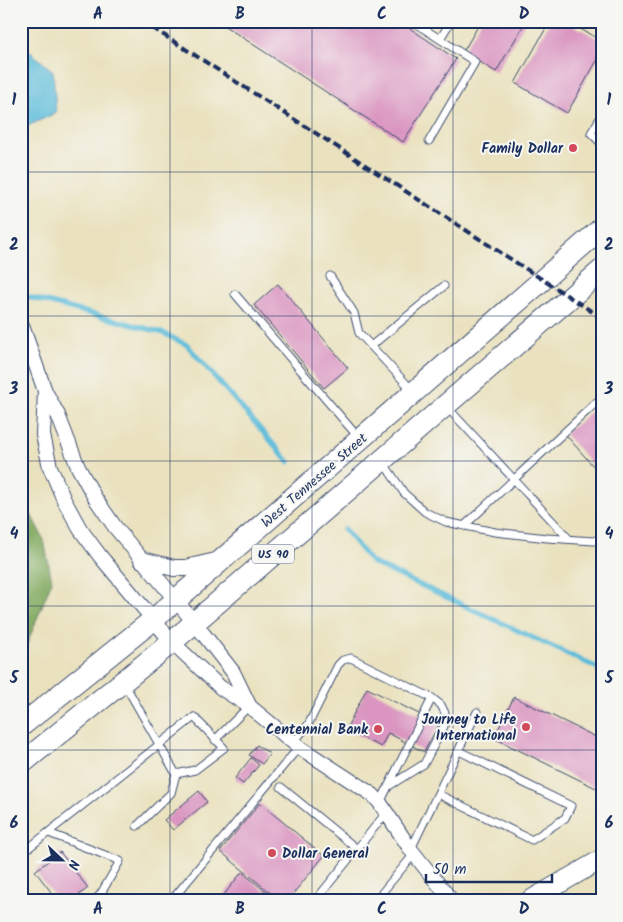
<svg xmlns="http://www.w3.org/2000/svg" width="623" height="922" viewBox="0 0 623 922" font-family="Kalam,sans-serif">
	<rect width="100%" height="100%" fill="#f6f6f2"/>
	<filter id="ink" filterUnits="userSpaceOnUse"><feTurbulence type="fractalNoise" baseFrequency=".02" numOctaves="2"/><feDisplacementMap in="SourceGraphic" scale="10" xChannelSelector="R" yChannelSelector="G"/><feConvolveMatrix kernelMatrix="1 2 1 2 8 2 1 2 1" color-interpolation-filters="sRGB"/></filter>
	<filter id="wash" filterUnits="userSpaceOnUse"><feTurbulence type="fractalNoise" baseFrequency=".0096" numOctaves="4" result="noise"/><feDisplacementMap in="SourceGraphic" scale="20" xChannelSelector="R" yChannelSelector="G"/><feGaussianBlur stdDeviation="1.12" result="paint"/><feColorMatrix in="noise" values="0 0 0 0 0 0 0 0 0 0 0 0 0 0 0 0 0 1.4 0 .05"/><feComposite in="paint" operator="in"/></filter>
	<g filter="url(#wash)">
		<rect width="100%" height="100%" fill="#eae2bf"/>
		<polygon fill="#82aa61" stroke="#4e6c60" points="21,495 44,540 52,581 25,649 21,645"/>
		<polygon fill="#5abbd9" stroke="#3a759c" points="21,44 53,71 56,113 21,129"/>
		<g fill="none" stroke-linecap="round" stroke-linejoin="round">
			<g stroke="#5abbd9" stroke-width="5">
				<polyline points="21,295 163,333 187,345 289,462"/>
				<polyline points="344,529 371,562 602,670"/>
			</g>
		</g>
		<g id="blocks">
			<g fill="#da96c1">
				<polygon points="217,21 399,21 456,59 403,142"/>
				<polygon points="481,21 526,21 496,72 463,52"/>
				<polygon points="550,21 566,21 602,41 602,52 567,113 515,83"/>
				<polygon points="278,284 348,368 324,388 254,305"/>
				<polygon points="602,402 602,476 565,434"/>
				<polygon points="367,688 439,724 424,752 388,733 381,747 346,729"/>
				<polygon points="514,697 602,740 602,791 494,738"/>
				<polygon points="257,745 270,754 262,764 249,755"/>
				<polygon points="251,758 259,765 243,784 235,778"/>
				<polygon points="199,791 207,802 173,830 164,820"/>
				<polygon points="260,803 324,856 287,901 280,901 220,851"/>
				<polygon points="60,852 88,888 71,901 58,901 35,871"/>
				<polygon points="242,872 277,901 219,901"/>
			</g>
		</g>
	</g>
	<g filter="url(#ink)">
		<use href="#blocks" fill-opacity="0" stroke="#3a4a6d" stroke-width="1"/>
		<g fill="none" stroke-linecap="round" stroke-linejoin="round">
			<defs>
				<g id="service">
					<polyline points="412,21 475,62 429,141"/>
					<polyline points="440,39 451,21"/>
					<polyline points="602,115 591,133 602,144"/>
					<polyline points="330,276 354,313 359,333 412,390"/>
					<polyline points="235,294 359,438"/>
					<polyline points="371,346 444,286"/>
					<polyline points="447,407 569,539"/>
					<polyline points="383,462 404,493 425,512 446,522 495,532 547,538 594,541 602,537"/>
					<polyline points="464,526 602,397"/>
					<polyline points="124,683 176,774 171,793 137,826"/>
					<polyline points="215,740 249,706"/>
					<polyline points="293,743 308,725 338,665 343,660 351,658 432,698 441,705 445,713 444,726 424,764 389,786"/>
					<polyline points="281,787 357,849"/>
					<polyline points="438,794 532,840 565,818 571,806 459,751"/>
					<polyline points="380,803 432,698"/>
					<polyline points="49,833 120,861 100,895 94,901"/>
					<polyline points="411,849 477,712"/>
					<polyline points="21,854 194,717 224,748 195,770 176,774"/>
					<polyline points="21,898 27,901"/>
					<polyline points="171,901 299,747"/>
					<polyline points="315,901 386,813"/>
					<polyline points="375,901 414,854"/>
				</g>
				<g id="minor">
					<polyline points="21,323 45,391 58,415 78,467 95,498 115,527 194,622 233,672 249,705"/>
					<polyline points="45,391 43,435 50,467 64,500 80,529 100,556 172,642 221,688 249,706 299,747 373,795 380,803 411,850 452,901"/>
				</g>
				<polyline id="tertiary" points="142,560 174,568 186,568 220,560"/>
				<polyline id="secondary" points="529,901 602,859"/>
				<g id="primary">
					<polyline points="21,726 153,620 602,228"/>
					<polyline points="21,764 172,642 602,270"/>
				</g>
			</defs>
			<use href="#service" stroke="#3a4a6d" stroke-width="9"/>
			<use href="#minor" stroke="#3a4a6d" stroke-width="16"/>
			<use href="#tertiary" stroke="#3a4a6d" stroke-width="18"/>
			<use href="#secondary" stroke="#3a4a6d" stroke-width="21"/>
			<use href="#primary" stroke="#3a4a6d" stroke-width="23"/>
			<use href="#service" stroke="#fff" stroke-width="7"/>
			<use href="#minor" stroke="#fff" stroke-width="14"/>
			<use href="#tertiary" stroke="#fff" stroke-width="16"/>
			<use href="#secondary" stroke="#fff" stroke-width="19"/>
			<use href="#primary" stroke="#fff" stroke-width="21"/>
			<polyline stroke="#1b2f5e" stroke-width="4" stroke-dasharray="8 4" stroke-linecap="butt" points="142,21 602,318"/>
		</g>
	</g>
	<path fill="none" stroke="#1b2f5e" stroke-width="1" stroke-opacity="0.55" d="M 170,21 L 170,901M 312,21 L 312,901M 453,21 L 453,901M 21,172 L 602,172M 21,316 L 602,316M 21,461 L 602,461M 21,606 L 602,606M 21,750 L 602,750"/>
	<g fill="#d1495b" stroke="#f6f6f2" stroke-width="2">
		<circle cx="573" cy="148" r="5"/>
		<circle cx="526" cy="727" r="5"/>
		<circle cx="378" cy="729" r="5"/>
		<circle cx="272" cy="853" r="5"/>
	</g>
	<g text-anchor="middle" stroke-width="4" stroke-linejoin="round" paint-order="stroke">
		<rect fill="#f6f6f2" stroke="#5d6b8a" stroke-width="1" x="252" y="544.5" width="42" height="19" rx="4"/>
		<g font-size="12" font-weight="bold" fill="#1b2f5e">
			<text x="273" y="558">US 90</text>
		</g>
		<g font-size="14" font-weight="bold" fill="#1b2f5e" stroke="#f6f6f2" text-anchor="end">
			<text x="563" y="153">Family Dollar</text>
			<text x="516" y="724">Journey to Life<tspan x="516" dy="16">International</tspan></text>
			<text x="368" y="734">Centennial Bank</text>
			<text x="282" y="858" text-anchor="start">Dollar General</text>
		</g>
		<g font-size="14" fill="#1b2f5e" stroke="#f6f6f2">
			<text transform="translate(314 480) rotate(-41)" y="5">West Tennessee Street</text>
		</g>
	</g>
	<rect width="623" height="922" fill="none" stroke="#f6f6f2" stroke-width="55"/>
	<g transform="translate(62 860) rotate(112)" stroke="#f6f6f2" stroke-width="4" paint-order="stroke">
	<path d="M0-4L9 19L0 12L-9 19Z" fill="#1b2f5e"/>
	<text y="-8" font-size="14" font-weight="bold" text-anchor="middle" fill="#1b2f5e">N</text>
	</g>
	<path d="M426 874v8h126v-8" fill="none" stroke="#1b2f5e" stroke-width="2.5"/>
	<text x="433" y="874" font-size="15" fill="#1b2f5e" stroke="#f6f6f2" stroke-width="4" paint-order="stroke">50 m</text>
	<rect x="28" y="28" width="568" height="866" fill="none" stroke="#1b2f5e" stroke-width="2"/>
	<g font-size="16" text-anchor="middle" font-weight="bold" fill="#1b2f5e">
		<text x="98" y="19">A</text>
		<text x="240" y="19">B</text>
		<text x="382" y="19">C</text>
		<text x="524" y="19">D</text>
		<text x="14" y="105">1</text>
		<text x="609" y="105">1</text>
		<text x="14" y="250">2</text>
		<text x="609" y="250">2</text>
		<text x="14" y="394">3</text>
		<text x="609" y="394">3</text>
		<text x="14" y="539">4</text>
		<text x="609" y="539">4</text>
		<text x="14" y="683">5</text>
		<text x="609" y="683">5</text>
		<text x="14" y="828">6</text>
		<text x="609" y="828">6</text>
		<text x="98" y="914">A</text>
		<text x="240" y="914">B</text>
		<text x="382" y="914">C</text>
		<text x="524" y="914">D</text>
	</g>
</svg>
